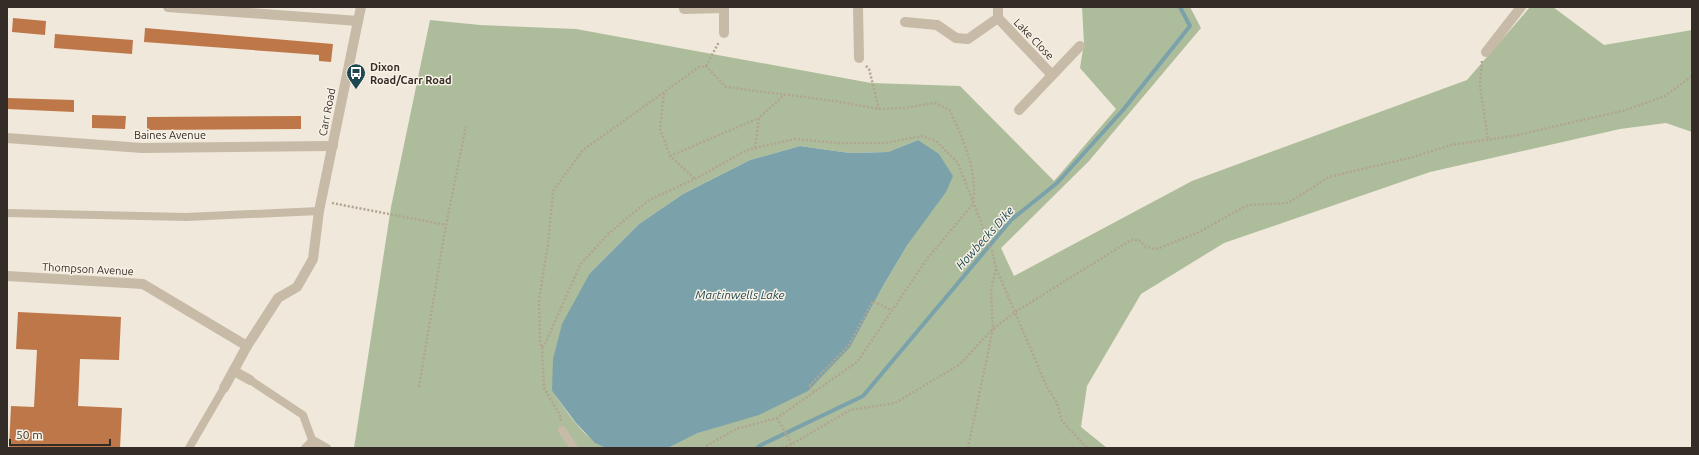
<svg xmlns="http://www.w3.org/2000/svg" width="1699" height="455" viewBox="0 0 1699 455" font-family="Ubuntu,sans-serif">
	<rect width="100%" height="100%" fill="#f0e8da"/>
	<path fill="#adbd9b" d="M 1082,7 L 1190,7 L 1201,28 L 1089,161 L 1001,248 L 1014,276 L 1192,181 L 1467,80 L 1530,7 L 1553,7 L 1604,45 L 1692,30 L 1692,132 L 1666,123 L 1620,129 L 1430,172 L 1224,243 L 1141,294 L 1087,386 L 1081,427 L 1107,448 L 668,448 L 698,433 L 726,424 L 851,346 L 883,286 L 908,244 L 918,140 L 888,152 L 850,153 L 800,146 L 750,160 L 683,194 L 639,224 L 590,273 L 552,391 C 567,411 582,437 606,448 L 354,448 L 391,207 L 430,20 L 480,25 L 576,29 L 871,83 L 960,86 L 1054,181 L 1116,109 L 1080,68 L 1084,43 Z"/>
	<polygon fill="#7ba2ab" points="918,140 939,154 953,176 946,192 908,244 883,286 851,346 808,391 759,415 698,433 668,448 606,448 595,443 576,423 552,391 553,359 562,324 590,273 639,224 683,194 750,160 800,146 850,153 888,152"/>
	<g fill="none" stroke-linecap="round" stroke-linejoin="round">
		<polyline stroke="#7ba2ab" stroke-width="4" points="757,448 761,445 863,396 1011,220 1057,183 1123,110 1190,26 1180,7"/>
	</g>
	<g fill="#be7749">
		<polygon points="13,18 46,21 45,35 12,32"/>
		<polygon points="145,28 333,44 331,62 319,61 319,55 144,42"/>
		<polygon points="55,34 133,40 132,54 54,48"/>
		<polygon points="7,98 74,100 74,112 7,109"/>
		<polygon points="92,115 126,116 125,129 92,128"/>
		<polygon points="301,116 301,129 147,130 147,117"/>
		<polygon points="18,312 121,317 119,360 80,359 78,406 122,408 120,448 9,447 11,406 34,407 37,350 16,349"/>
	</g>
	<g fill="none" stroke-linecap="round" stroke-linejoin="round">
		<g stroke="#b2a491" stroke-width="2.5" stroke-dasharray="2 2" stroke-linecap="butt">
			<polyline points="1482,61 1480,86 1488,139"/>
			<polyline points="706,66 719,42"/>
			<polyline points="866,66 869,69 879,109"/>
			<polyline points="664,93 660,129 670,156 695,179"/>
			<polyline points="755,148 759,118 785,94"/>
			<polyline points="670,156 759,118"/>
			<polyline points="332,203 446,225"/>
			<polyline points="542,347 545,344 580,265 608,234 649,200 695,179 747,150 795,139 838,143 885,143 922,136 936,141 958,163 992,251 996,268 1047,387 1057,403 1062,421 1087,448"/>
			<polyline points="419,387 446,225 466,126"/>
			<polyline points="814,392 809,386 849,345 873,301 891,310"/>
			<polyline points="777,418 792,444"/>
			<path d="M 561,421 L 560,415 L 544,388 L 542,347 L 540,343 L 539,300 L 548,244 L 553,191 L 583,150 L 699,67 L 706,66 L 726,87 L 834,101 L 879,109 L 904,108 L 935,103 L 950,110 C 963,141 978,169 973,204 L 927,259 L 857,362 L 777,418 L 736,429 L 703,448"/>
			<polyline points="782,448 792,444 850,410 895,403 959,365 993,329 1015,312 1131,240 1139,240 1146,247 1157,249 1197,233 1248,205 1288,203 1329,177 1413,157 1451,145 1513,136 1626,110 1665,96 1692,76"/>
			<polyline points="968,448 993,329 991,290 996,268"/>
		</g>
		<g stroke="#c7baa7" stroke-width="8">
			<polyline points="7,213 186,217 319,211"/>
			<polyline points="250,380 303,415 315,448"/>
			<polyline points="562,430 574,448"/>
			<polyline points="189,448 224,388"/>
			<polyline points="305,448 313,440 327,448"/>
		</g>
		<g stroke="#c7baa7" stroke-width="10">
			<polyline points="168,7 358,21 319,211 313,259 297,287 278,298 247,346 224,388"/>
			<polyline points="858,7 859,58"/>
			<polyline points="998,7 998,18 1052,75"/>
			<polyline points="684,9 724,8"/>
			<polyline points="358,21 361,7"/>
			<polyline points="905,22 937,25 956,38 968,39 998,18"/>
			<polyline points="724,33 724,7"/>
			<polyline points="1486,52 1521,7"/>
			<polyline points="1019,110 1080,46"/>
			<polyline points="7,138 142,148 333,146"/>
			<polyline points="7,276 143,284 247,346"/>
			<polyline points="234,371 250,380"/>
		</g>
	</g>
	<defs>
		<symbol id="bus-pin" viewBox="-11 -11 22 30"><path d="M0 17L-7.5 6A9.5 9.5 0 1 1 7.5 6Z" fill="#1f4752" stroke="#f8f2e6"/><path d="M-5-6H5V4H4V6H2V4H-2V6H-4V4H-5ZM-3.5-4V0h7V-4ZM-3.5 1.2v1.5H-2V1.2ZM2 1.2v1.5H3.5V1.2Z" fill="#fff"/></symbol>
	</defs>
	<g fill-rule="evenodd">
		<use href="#bus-pin" x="345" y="62" width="22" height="30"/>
	</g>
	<g text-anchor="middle" stroke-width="3" stroke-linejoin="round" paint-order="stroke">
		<g font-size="11" fill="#342d27" stroke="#f8f2e6">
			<text transform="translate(1034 39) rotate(46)" y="4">Lake Close</text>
			<text transform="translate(327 112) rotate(-79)" y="4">Carr Road</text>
			<text x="170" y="139">Baines Avenue</text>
			<text transform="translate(88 269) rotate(3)" y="4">Thompson Avenue</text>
		</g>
		<g font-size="11" font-weight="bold" fill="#342d27" stroke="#f8f2e6" text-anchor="start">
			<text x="370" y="71">Dixon<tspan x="370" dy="13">Road/Carr Road</tspan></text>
		</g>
		<g font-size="12" font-style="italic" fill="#1f4752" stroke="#f8f2e6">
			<text transform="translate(985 238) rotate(-48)" y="4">Howbecks Dike</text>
			<text x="740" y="299">Martinwells Lake</text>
		</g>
	</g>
	<rect width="1699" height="455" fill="none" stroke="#342d27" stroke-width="16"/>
	<path d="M10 439v6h100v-6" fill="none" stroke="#342d27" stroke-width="2"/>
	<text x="16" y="439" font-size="12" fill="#342d27" stroke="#f8f2e6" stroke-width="3" paint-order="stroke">50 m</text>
</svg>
